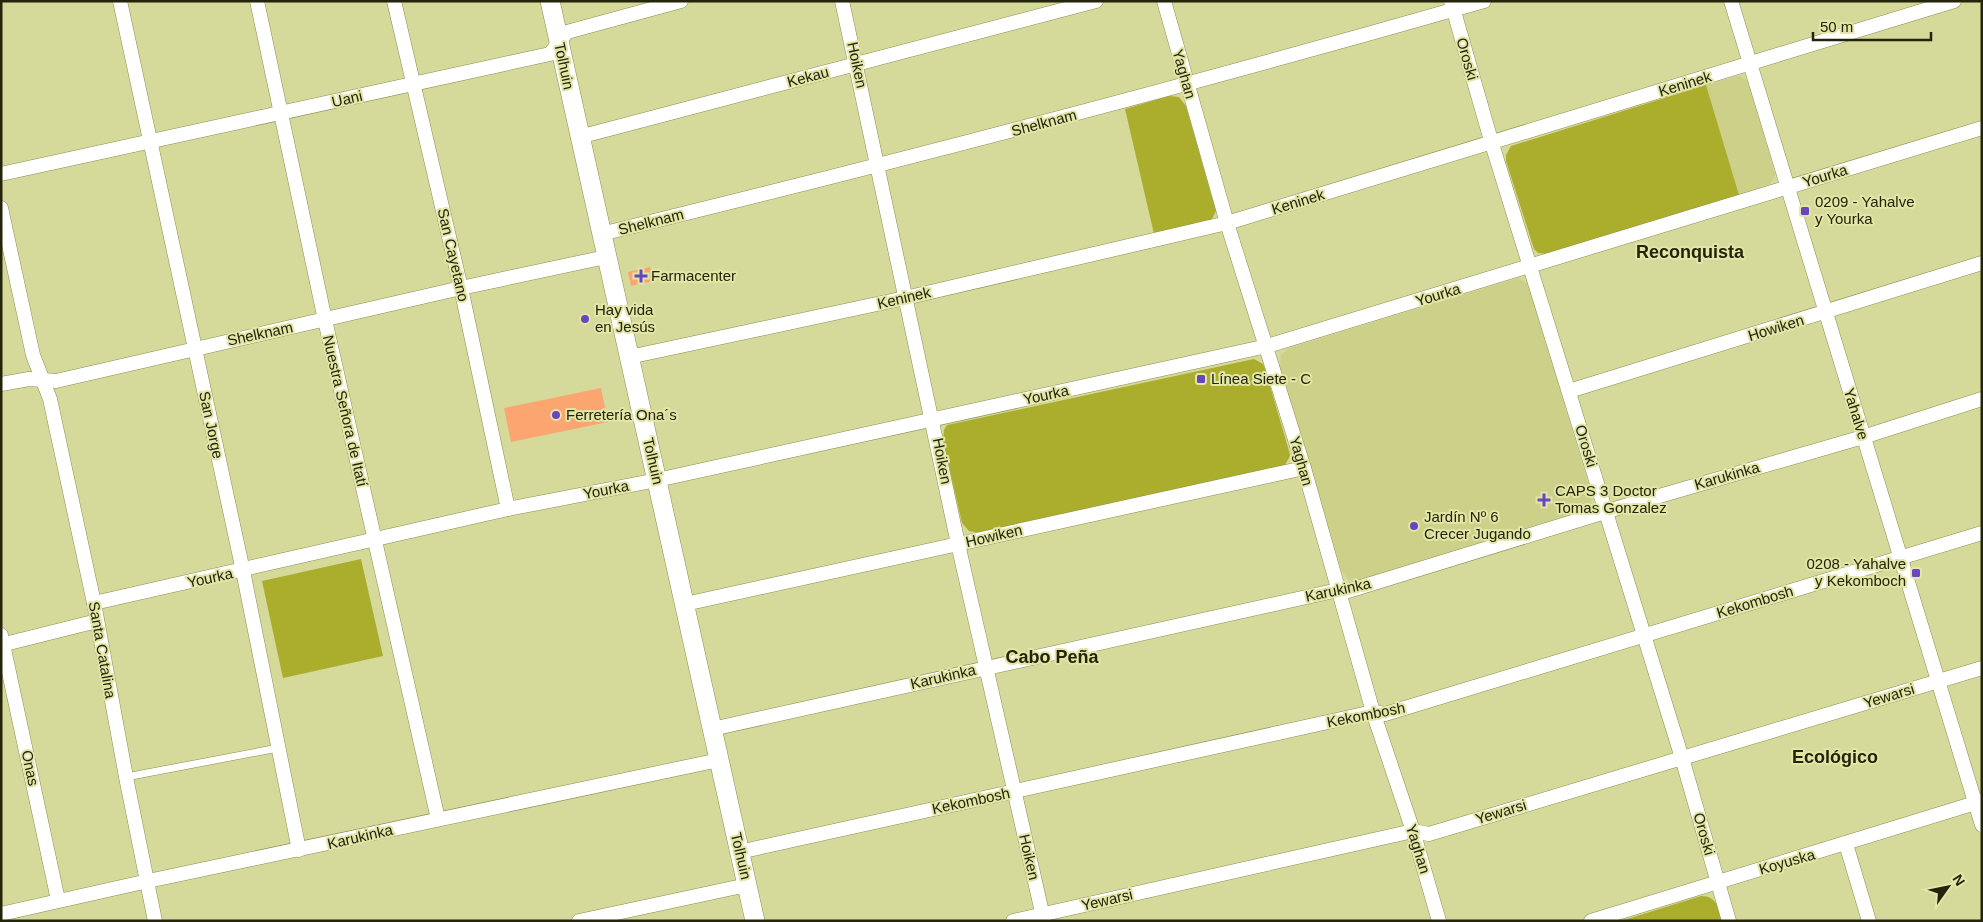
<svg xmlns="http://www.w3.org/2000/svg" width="1983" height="922" viewBox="0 0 1983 922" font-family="Helvetica,sans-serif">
	<rect width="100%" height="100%" fill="#d5d999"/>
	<g fill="#ccd088">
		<polygon points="1739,76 1748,81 1750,86 1775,175 1770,184 1739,195 1706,85"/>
		<polygon points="1518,278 1527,283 1529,288 1592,496 1591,506 1587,511 1360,581 1349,580 1342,572 1280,365 1281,355 1289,348"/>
	</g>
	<g fill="#abae2d">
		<polygon points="1706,85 1739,195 1549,254 1538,253 1534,249 1506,161 1506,155 1511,146"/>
		<polygon points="1169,96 1179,97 1186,106 1216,211 1211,221 1154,234 1125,109"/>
		<polygon points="1254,359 1263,364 1265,369 1289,451 1290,456 1285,465 980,533 969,531 962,523 943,440 944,430 947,425"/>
		<polygon points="361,559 383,656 283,678 262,581"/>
		<path d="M 1701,896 C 1717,896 1718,908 1723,921 L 1621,921 Z"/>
	</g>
	<g fill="#fba571">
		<polygon points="650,267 654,281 631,286 628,272"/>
		<polygon points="601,388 608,422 511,442 504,408"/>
	</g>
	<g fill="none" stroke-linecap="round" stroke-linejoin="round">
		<defs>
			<polyline id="lane" points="126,777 278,748"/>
			<g id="street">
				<polyline points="120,1 243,571 299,850"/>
				<polyline points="257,1 325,320 438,819"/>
				<polyline points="394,1 461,288 508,509"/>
				<polyline points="842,1 958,544 1044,921"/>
				<polyline points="1164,1 1227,223 1304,468 1373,712 1413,831 1439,921"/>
				<polyline points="1451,1 1492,144 1682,758 1729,921"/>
				<polyline points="1731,1 1982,825"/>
				<polyline points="579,137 1096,1"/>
				<polyline points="1,174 550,54 567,32 681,1"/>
				<polyline points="1,208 33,355 50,399 94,603 126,777 155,921"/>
				<path d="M 601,234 C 897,162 1191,85 1484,1"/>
				<polyline points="629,357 905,298 1227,223 1954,1"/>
				<polyline points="1,384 29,379 56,381 461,288 606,257"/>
				<polyline points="1569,391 1982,263"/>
				<polyline points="94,603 508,509 657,480 1267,346 1982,128"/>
				<polyline points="685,604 1304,468"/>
				<polyline points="1,635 58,900"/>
				<polyline points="1,645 97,621"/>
				<polyline points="712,729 1338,590 1348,591 1618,508 1863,437 1982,399"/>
				<polyline points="1846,844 1869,921"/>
				<polyline points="739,852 1373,712 1385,714 1982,533"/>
				<polyline points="1,914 148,881 719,760"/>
				<polyline points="579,921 747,885"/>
				<polyline points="1013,921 1413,831 1429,834 1982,668"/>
				<polyline points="1591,921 1982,801"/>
			</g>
			<polyline id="secondary" points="550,1 755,921"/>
		</defs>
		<use href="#lane" stroke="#8b8e50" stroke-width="8"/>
		<use href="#street" stroke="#8b8e50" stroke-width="15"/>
		<use href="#secondary" stroke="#8b8e50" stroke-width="20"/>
		<use href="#lane" stroke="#fff" stroke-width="7"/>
		<use href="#street" stroke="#fff" stroke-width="14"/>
		<use href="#secondary" stroke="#fff" stroke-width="19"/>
	</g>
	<g fill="#6746bf" stroke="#e2e6a6" stroke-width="2">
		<rect x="1800" y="206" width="10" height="10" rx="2.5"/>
		<path d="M638.5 268.5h5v5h5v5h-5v5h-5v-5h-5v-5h5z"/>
		<circle cx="585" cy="319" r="5"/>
		<rect x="1196" y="374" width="10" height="10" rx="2.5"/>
		<circle cx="556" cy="415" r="5"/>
		<path d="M1541.5 492.5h5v5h5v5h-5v5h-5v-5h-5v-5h5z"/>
		<circle cx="1414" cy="526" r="5"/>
		<rect x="1911" y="568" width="10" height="10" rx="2.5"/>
	</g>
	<g text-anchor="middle" stroke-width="4" stroke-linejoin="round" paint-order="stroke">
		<g font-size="15" fill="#23240a" stroke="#e2e6a6">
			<text transform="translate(1467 59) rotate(74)" y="5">Oroski</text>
			<text transform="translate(857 65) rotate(78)" y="5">Hoiken</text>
			<text transform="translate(564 66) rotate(78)" y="5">Tolhuin</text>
			<text transform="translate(1184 74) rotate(74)" y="5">Yaghan</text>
			<text transform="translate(808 77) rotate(-15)" y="5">Kekau</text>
			<text transform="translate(1685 84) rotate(-17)" y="5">Keninek</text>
			<text transform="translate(347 99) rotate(-13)" y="5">Uani</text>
			<text transform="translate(1044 123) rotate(-15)" y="5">Shelknam</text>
			<text transform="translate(1825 176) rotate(-17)" y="5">Yourka</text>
			<text transform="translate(1298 202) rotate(-17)" y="5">Keninek</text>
			<text transform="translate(651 222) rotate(-14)" y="5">Shelknam</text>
			<text transform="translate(453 255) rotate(77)" y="5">San Cayetano</text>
			<text transform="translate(1438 295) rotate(-17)" y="5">Yourka</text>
			<text transform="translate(904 298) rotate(-13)" y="5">Keninek</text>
			<text transform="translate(1776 328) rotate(-17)" y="5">Howiken</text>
			<text transform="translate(260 334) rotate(-12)" y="5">Shelknam</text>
			<text transform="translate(1046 395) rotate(-12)" y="5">Yourka</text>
			<text transform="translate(345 411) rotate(77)" y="5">Nuestra Señora de Itatí</text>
			<text transform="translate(1856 414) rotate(73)" y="5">Yahalve</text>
			<text transform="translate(211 425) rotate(78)" y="5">San Jorge</text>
			<text transform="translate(1586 446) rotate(73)" y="5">Oroski</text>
			<text transform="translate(653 461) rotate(77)" y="5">Tolhuin</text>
			<text transform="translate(942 461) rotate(79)" y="5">Hoiken</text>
			<text transform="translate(1301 461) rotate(74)" y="5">Yaghan</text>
			<text transform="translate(1727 476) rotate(-16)" y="5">Karukinka</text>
			<text transform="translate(606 490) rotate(-11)" y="5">Yourka</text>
			<text transform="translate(994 536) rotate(-13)" y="5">Howiken</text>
			<text transform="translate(210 578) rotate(-12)" y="5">Yourka</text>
			<text transform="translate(1338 590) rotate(-12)" y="5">Karukinka</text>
			<text transform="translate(1755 602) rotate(-17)" y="5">Kekombosh</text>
			<text transform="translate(102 650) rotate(80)" y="5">Santa Catalina</text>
			<text transform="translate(943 677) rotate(-13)" y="5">Karukinka</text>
			<text transform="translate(1889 696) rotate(-17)" y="5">Yewarsi</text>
			<text transform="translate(1366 715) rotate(-11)" y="5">Kekombosh</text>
			<text transform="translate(30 768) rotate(78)" y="5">Onas</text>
			<text transform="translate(971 801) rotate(-12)" y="5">Kekombosh</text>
			<text transform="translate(1501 812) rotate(-17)" y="5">Yewarsi</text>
			<text transform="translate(1704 834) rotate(74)" y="5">Oroski</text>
			<text transform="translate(360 837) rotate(-13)" y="5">Karukinka</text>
			<text transform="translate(1418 849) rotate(73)" y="5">Yaghan</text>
			<text transform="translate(741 856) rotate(77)" y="5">Tolhuin</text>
			<text transform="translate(1029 857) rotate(77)" y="5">Hoiken</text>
			<text transform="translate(1787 862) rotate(-16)" y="5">Koyuska</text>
			<text transform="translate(1107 900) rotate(-13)" y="5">Yewarsi</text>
		</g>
		<g font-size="15" fill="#23240a" stroke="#e2e6a6" text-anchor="start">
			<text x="1815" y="207">0209 - Yahalve<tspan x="1815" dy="17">y Yourka</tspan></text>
			<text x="651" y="281">Farmacenter</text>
			<text x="595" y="315">Hay vida<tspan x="595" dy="17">en Jesús</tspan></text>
			<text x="1211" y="384">Línea Siete - C</text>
			<text x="566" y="420">Ferretería Ona´s</text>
			<text x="1555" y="496">CAPS 3 Doctor<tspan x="1555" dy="17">Tomas Gonzalez</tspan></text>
			<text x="1424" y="522">Jardín Nº 6<tspan x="1424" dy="17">Crecer Jugando</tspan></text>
			<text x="1906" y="569" text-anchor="end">0208 - Yahalve<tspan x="1906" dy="17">y Kekomboch</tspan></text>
		</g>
		<g font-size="18" font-weight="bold" fill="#23240a" stroke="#e2e6a6">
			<text x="1690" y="258">Reconquista</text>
			<text x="1052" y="663">Cabo Peña</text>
			<text x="1835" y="763">Ecológico</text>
		</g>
	</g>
	<rect width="1983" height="922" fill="none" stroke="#23240a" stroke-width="5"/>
	<g transform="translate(1948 887) rotate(57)" stroke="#e2e6a6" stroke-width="4" paint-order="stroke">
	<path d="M0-4L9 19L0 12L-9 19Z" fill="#23240a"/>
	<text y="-8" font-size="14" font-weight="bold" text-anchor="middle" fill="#23240a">N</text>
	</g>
	<path d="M1813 32v8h118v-8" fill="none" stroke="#23240a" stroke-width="2.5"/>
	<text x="1820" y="32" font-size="15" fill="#23240a" stroke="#e2e6a6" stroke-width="4" paint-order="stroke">50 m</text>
</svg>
